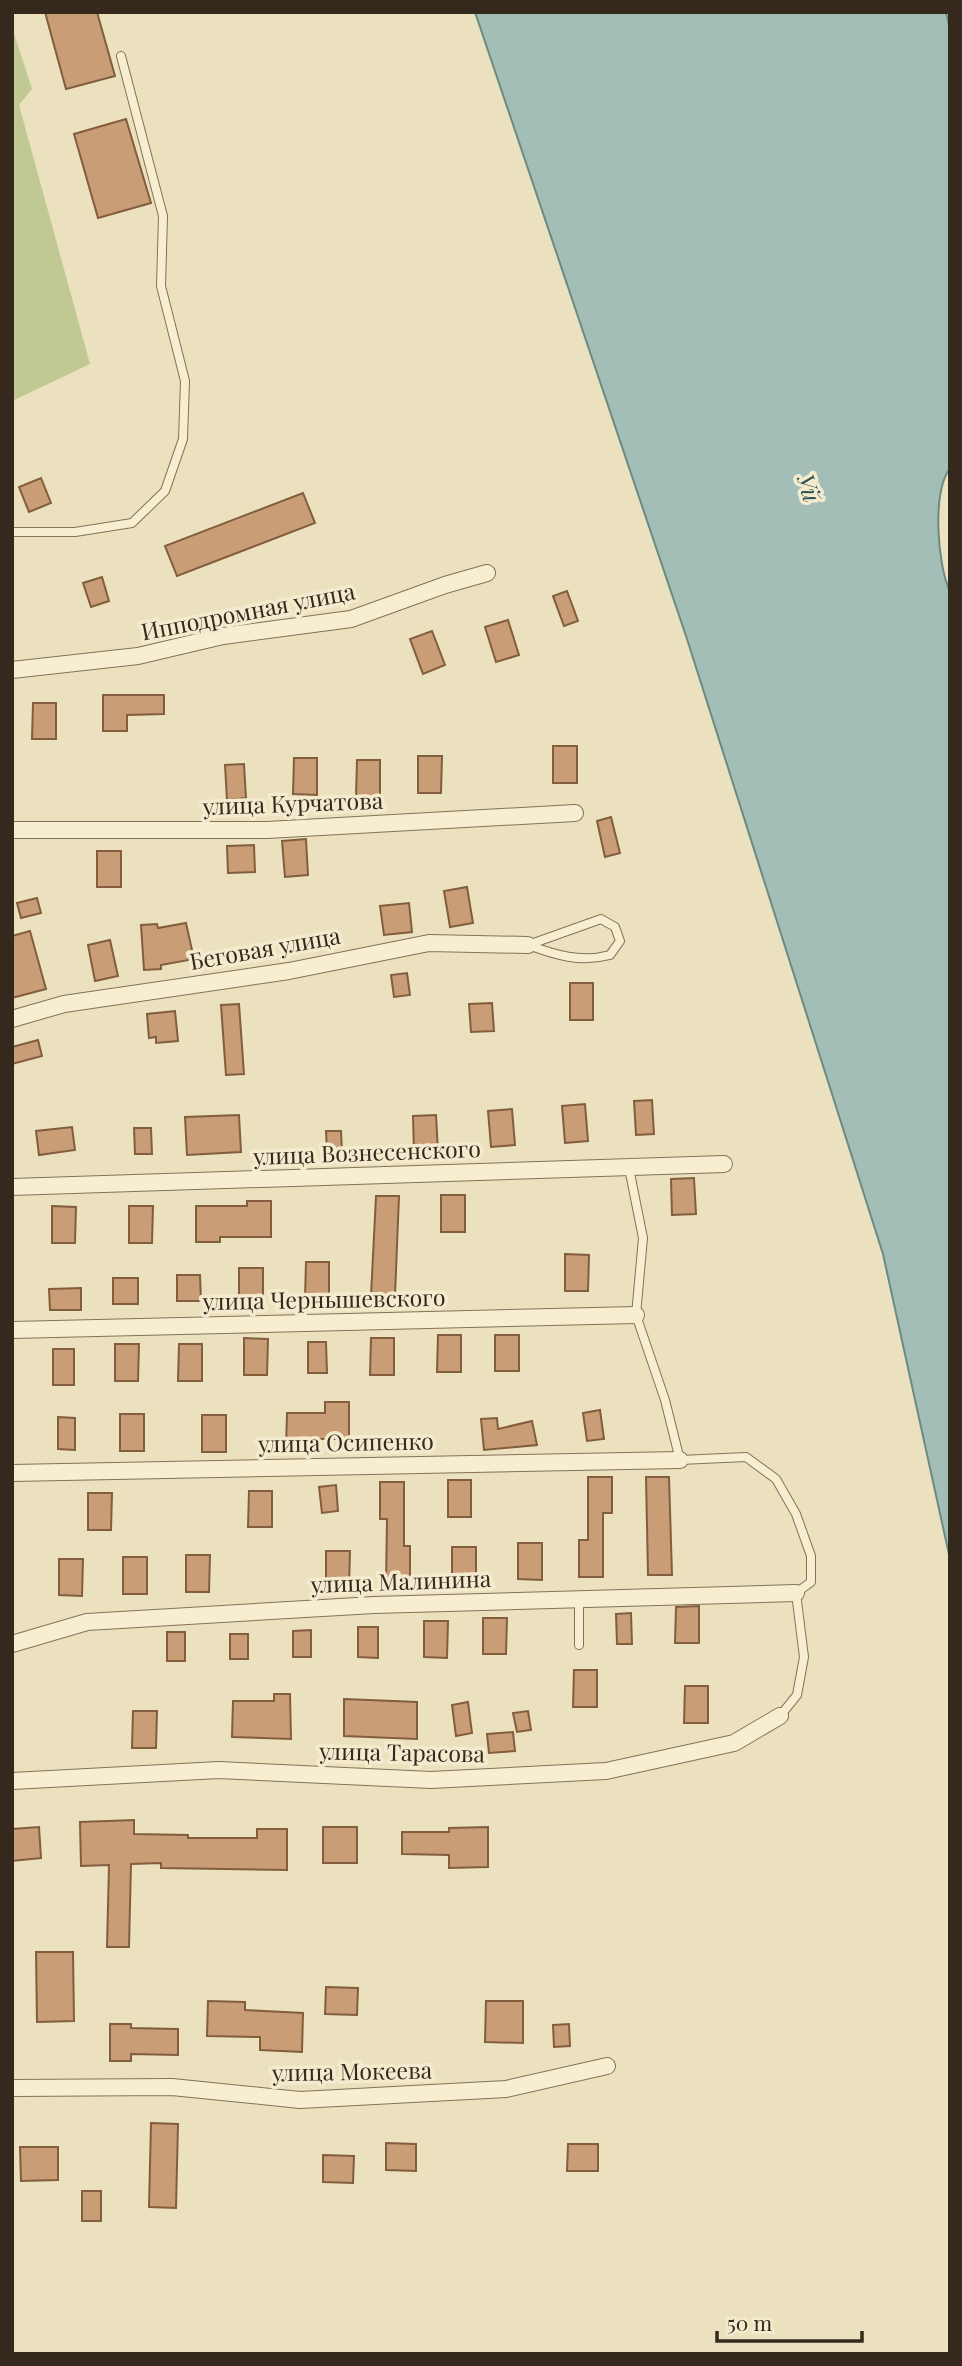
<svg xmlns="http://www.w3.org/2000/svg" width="962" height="2366" viewBox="0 0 962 2366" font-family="'Playfair Display',serif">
	<rect width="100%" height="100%" fill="#ece1bf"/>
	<polygon fill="#c0c993" points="12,27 32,89 19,105 90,364 12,401"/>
	<path fill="#a2beb7" stroke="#6a8b84" stroke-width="2" d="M 475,12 L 946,12 L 950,30 L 950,468 C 932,493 937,563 950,592 L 950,1559 L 883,1254 L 687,639 Z"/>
	<g fill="#c99d75" stroke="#825d3e" stroke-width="2">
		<polygon points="45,12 97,12 115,76 66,89"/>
		<polygon points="126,119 151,203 98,218 74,134"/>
		<polygon points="41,478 51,503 29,512 19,487"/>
		<polygon points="303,493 315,523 177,576 165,546"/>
		<polygon points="102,577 109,601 91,607 83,583"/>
		<polygon points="567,591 578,621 564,626 553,596"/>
		<polygon points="508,620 519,655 496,662 485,627"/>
		<polygon points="432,631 445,665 423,674 410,639"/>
		<polygon points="103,695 164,695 164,714 127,715 127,731 103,731"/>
		<polygon points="33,703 56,703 56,739 32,739"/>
		<rect x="553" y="746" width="24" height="37"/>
		<polygon points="418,756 442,756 441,793 418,793"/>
		<polygon points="294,758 317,758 317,795 293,794"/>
		<polygon points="357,760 380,760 380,797 356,797"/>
		<polygon points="244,764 246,798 227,800 225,765"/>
		<polygon points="611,817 620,853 605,857 597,821"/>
		<polygon points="306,839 308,875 285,877 282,841"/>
		<polygon points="254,845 255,872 228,873 227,846"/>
		<rect x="97" y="851" width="24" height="36"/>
		<polygon points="467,887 473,923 450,927 444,891"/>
		<polygon points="37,898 41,913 21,918 17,903"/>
		<polygon points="409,903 412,932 384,935 380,906"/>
		<polygon points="186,923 194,959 161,965 161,969 144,970 141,925 157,924 158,928"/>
		<polygon points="30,931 46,989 12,998 12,936"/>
		<polygon points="110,940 118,976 95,981 88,945"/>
		<polygon points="407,973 410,995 394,997 391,975"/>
		<rect x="570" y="983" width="23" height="37"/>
		<polygon points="492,1003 494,1031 471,1032 469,1004"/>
		<polygon points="239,1004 244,1074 226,1075 221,1005"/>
		<polygon points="175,1011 178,1041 156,1043 156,1037 149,1038 147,1014"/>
		<polygon points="38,1040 42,1056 12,1064 12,1047"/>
		<polygon points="652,1100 654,1134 636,1135 634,1101"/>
		<polygon points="585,1104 588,1141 565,1143 562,1106"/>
		<polygon points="512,1109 515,1145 491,1147 488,1111"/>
		<polygon points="239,1115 241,1152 187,1155 185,1117"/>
		<polygon points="436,1115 438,1151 414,1152 413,1116"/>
		<polygon points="72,1127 75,1150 39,1155 36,1131"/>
		<polygon points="134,1128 151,1128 152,1154 135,1154"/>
		<polygon points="326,1131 341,1131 342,1152 327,1153"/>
		<polygon points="694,1178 696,1214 672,1215 671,1179"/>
		<rect x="441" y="1195" width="24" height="37"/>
		<polygon points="376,1196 399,1196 395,1296 371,1296"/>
		<polygon points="247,1201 271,1201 271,1237 220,1237 220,1242 196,1242 196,1206 247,1206"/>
		<polygon points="52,1206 76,1207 75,1243 52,1243"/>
		<polygon points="129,1206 153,1206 152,1243 129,1243"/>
		<polygon points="565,1254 589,1255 588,1291 565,1291"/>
		<polygon points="306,1262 329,1262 329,1299 305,1298"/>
		<rect x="239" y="1268" width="24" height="37"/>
		<polygon points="177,1275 200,1275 201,1301 177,1301"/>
		<rect x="113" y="1278" width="25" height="26"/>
		<polygon points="81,1288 81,1310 50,1310 49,1289"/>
		<polygon points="438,1335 461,1335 461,1372 437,1372"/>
		<rect x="495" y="1335" width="24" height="36"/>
		<polygon points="244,1338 268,1339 267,1375 244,1375"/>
		<polygon points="371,1338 394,1338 394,1375 370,1375"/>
		<polygon points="308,1342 326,1342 327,1373 308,1373"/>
		<polygon points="115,1344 139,1344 138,1381 115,1381"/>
		<polygon points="179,1344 202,1344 202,1381 178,1381"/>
		<rect x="53" y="1349" width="21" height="36"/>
		<polygon points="325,1402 349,1402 349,1439 310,1439 310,1450 286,1449 287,1413 325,1413"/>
		<polygon points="600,1410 604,1439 587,1441 583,1413"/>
		<rect x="120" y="1414" width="24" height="37"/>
		<rect x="202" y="1415" width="24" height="37"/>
		<polygon points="58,1417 75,1418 75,1450 58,1449"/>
		<polygon points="497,1418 498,1429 532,1421 537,1445 484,1450 481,1419"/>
		<polygon points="588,1477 612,1477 612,1513 603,1513 603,1577 579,1577 579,1540 588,1540"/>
		<polygon points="646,1477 669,1477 672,1575 648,1575"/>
		<rect x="448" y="1480" width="23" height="37"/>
		<polygon points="380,1482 404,1482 404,1546 410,1546 410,1583 386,1583 387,1519 380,1519"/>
		<polygon points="336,1485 338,1511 322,1513 319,1487"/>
		<polygon points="249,1491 272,1491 272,1527 248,1527"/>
		<polygon points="88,1493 112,1493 111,1530 88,1530"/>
		<polygon points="518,1543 542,1543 542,1580 518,1579"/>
		<polygon points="452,1547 476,1547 476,1584 452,1583"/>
		<polygon points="326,1551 350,1551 349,1588 326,1588"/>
		<polygon points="186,1555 210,1555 209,1592 186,1592"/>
		<rect x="123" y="1557" width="24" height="37"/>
		<polygon points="59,1559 83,1559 82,1596 59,1595"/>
		<polygon points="699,1606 699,1643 675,1643 676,1607"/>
		<polygon points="631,1613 632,1644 617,1644 616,1614"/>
		<polygon points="483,1618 507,1618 506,1654 483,1654"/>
		<polygon points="424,1621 448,1621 447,1658 424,1657"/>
		<polygon points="358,1627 378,1627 378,1658 358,1657"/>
		<polygon points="311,1630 311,1657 293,1657 293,1631"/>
		<rect x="167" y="1632" width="18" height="29"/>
		<rect x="230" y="1634" width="18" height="25"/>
		<polygon points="574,1670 597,1670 597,1707 573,1707"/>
		<polygon points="685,1686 708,1686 708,1723 684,1723"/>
		<polygon points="274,1694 290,1694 291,1739 232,1737 233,1701 274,1701"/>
		<polygon points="344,1699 417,1702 417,1739 344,1736"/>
		<polygon points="468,1702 472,1733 456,1736 452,1705"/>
		<polygon points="133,1711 157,1711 156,1748 132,1748"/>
		<polygon points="528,1711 531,1730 517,1732 513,1713"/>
		<polygon points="513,1732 515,1751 489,1753 487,1734"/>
		<polygon points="134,1820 134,1834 188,1835 188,1838 257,1838 257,1829 287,1829 287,1870 161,1868 161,1863 131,1864 129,1947 107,1947 109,1865 81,1866 80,1822"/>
		<polygon points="39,1827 41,1858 12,1861 12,1829"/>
		<rect x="323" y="1827" width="34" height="36"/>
		<polygon points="488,1827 488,1867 449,1868 449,1855 402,1854 402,1832 449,1832 449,1828"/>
		<polygon points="36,1952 73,1952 74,2021 37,2022"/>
		<polygon points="326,1987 358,1988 357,2015 325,2014"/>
		<polygon points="208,2001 245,2002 245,2010 303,2013 302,2052 260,2050 260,2037 207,2036"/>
		<polygon points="486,2001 523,2001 523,2043 485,2042"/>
		<polygon points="110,2024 131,2024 131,2028 178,2029 178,2055 131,2054 131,2061 110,2061"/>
		<polygon points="569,2024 570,2046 554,2047 553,2025"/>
		<polygon points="151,2123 178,2124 176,2208 149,2207"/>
		<polygon points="386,2143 416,2144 416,2171 386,2170"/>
		<polygon points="568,2144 598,2144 598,2171 567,2171"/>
		<polygon points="20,2147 58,2147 58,2180 21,2181"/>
		<polygon points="323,2155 354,2156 353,2183 323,2182"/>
		<rect x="82" y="2191" width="19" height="30"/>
	</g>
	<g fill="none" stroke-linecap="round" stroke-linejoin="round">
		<defs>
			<g id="lane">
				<polyline points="12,532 75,532 132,523 165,491 183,439 185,381 161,286 163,216 121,56"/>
				<path d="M 601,919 L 615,927 L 620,941 L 610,955 C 580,963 556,955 528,945 Z"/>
				<polyline points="629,1168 643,1238 636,1315 665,1400 680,1460 746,1457 776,1479 796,1514 811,1556 811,1582 796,1593 804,1657 797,1695 780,1716"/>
				<polyline points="579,1645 579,1599"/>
			</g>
			<g id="street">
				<polyline points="12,670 138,656 223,636 351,619 445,585 487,573"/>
				<polyline points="12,830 267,830 575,813"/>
				<polyline points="12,1019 64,1004 289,971 429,943 528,945"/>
				<polyline points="12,1187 724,1164"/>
				<polyline points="12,1330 636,1315"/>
				<polyline points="12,1473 680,1460"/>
				<polyline points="12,1644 87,1622 374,1605 796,1593"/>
				<polyline points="12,1781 219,1770 431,1780 606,1771 734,1743 780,1716"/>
				<polyline points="12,2088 172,2087 300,2100 506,2089 607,2066"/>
			</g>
		</defs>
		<use href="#lane" stroke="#847158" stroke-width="10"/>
		<use href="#street" stroke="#847158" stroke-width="18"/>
		<use href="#lane" stroke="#f7eed1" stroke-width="8"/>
		<use href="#street" stroke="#f7eed1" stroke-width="16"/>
	</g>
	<g text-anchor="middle" stroke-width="7" stroke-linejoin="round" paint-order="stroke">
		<g font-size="23" fill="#34291c" stroke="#f4ebce">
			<text transform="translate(248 612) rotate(-11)" y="8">Ипподромная улица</text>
			<text transform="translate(293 804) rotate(-2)" y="8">улица Курчатова</text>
			<text transform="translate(265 949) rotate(-10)" y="8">Беговая улица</text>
			<text transform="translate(367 1153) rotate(-2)" y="8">улица Вознесенского</text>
			<text transform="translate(324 1300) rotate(-1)" y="8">улица Чернышевского</text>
			<text transform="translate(346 1443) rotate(-1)" y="8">улица Осипенко</text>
			<text transform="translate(401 1582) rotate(-2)" y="8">улица Малинина</text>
			<text transform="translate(402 1753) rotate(1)" y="8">улица Тарасова</text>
			<text transform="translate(352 2072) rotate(-1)" y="8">улица Мокеева</text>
		</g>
		<g font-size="24" font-style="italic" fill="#2b5353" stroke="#f4ebce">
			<text transform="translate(808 488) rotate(73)" y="8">Уй</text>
		</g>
	</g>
	<rect width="962" height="2366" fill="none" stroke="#34291c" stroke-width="28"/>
	<path d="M717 2331v10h145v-10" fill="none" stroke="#34291c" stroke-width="3.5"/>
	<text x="727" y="2331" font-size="21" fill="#34291c" stroke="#f4ebce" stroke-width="5" paint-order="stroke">50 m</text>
</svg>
